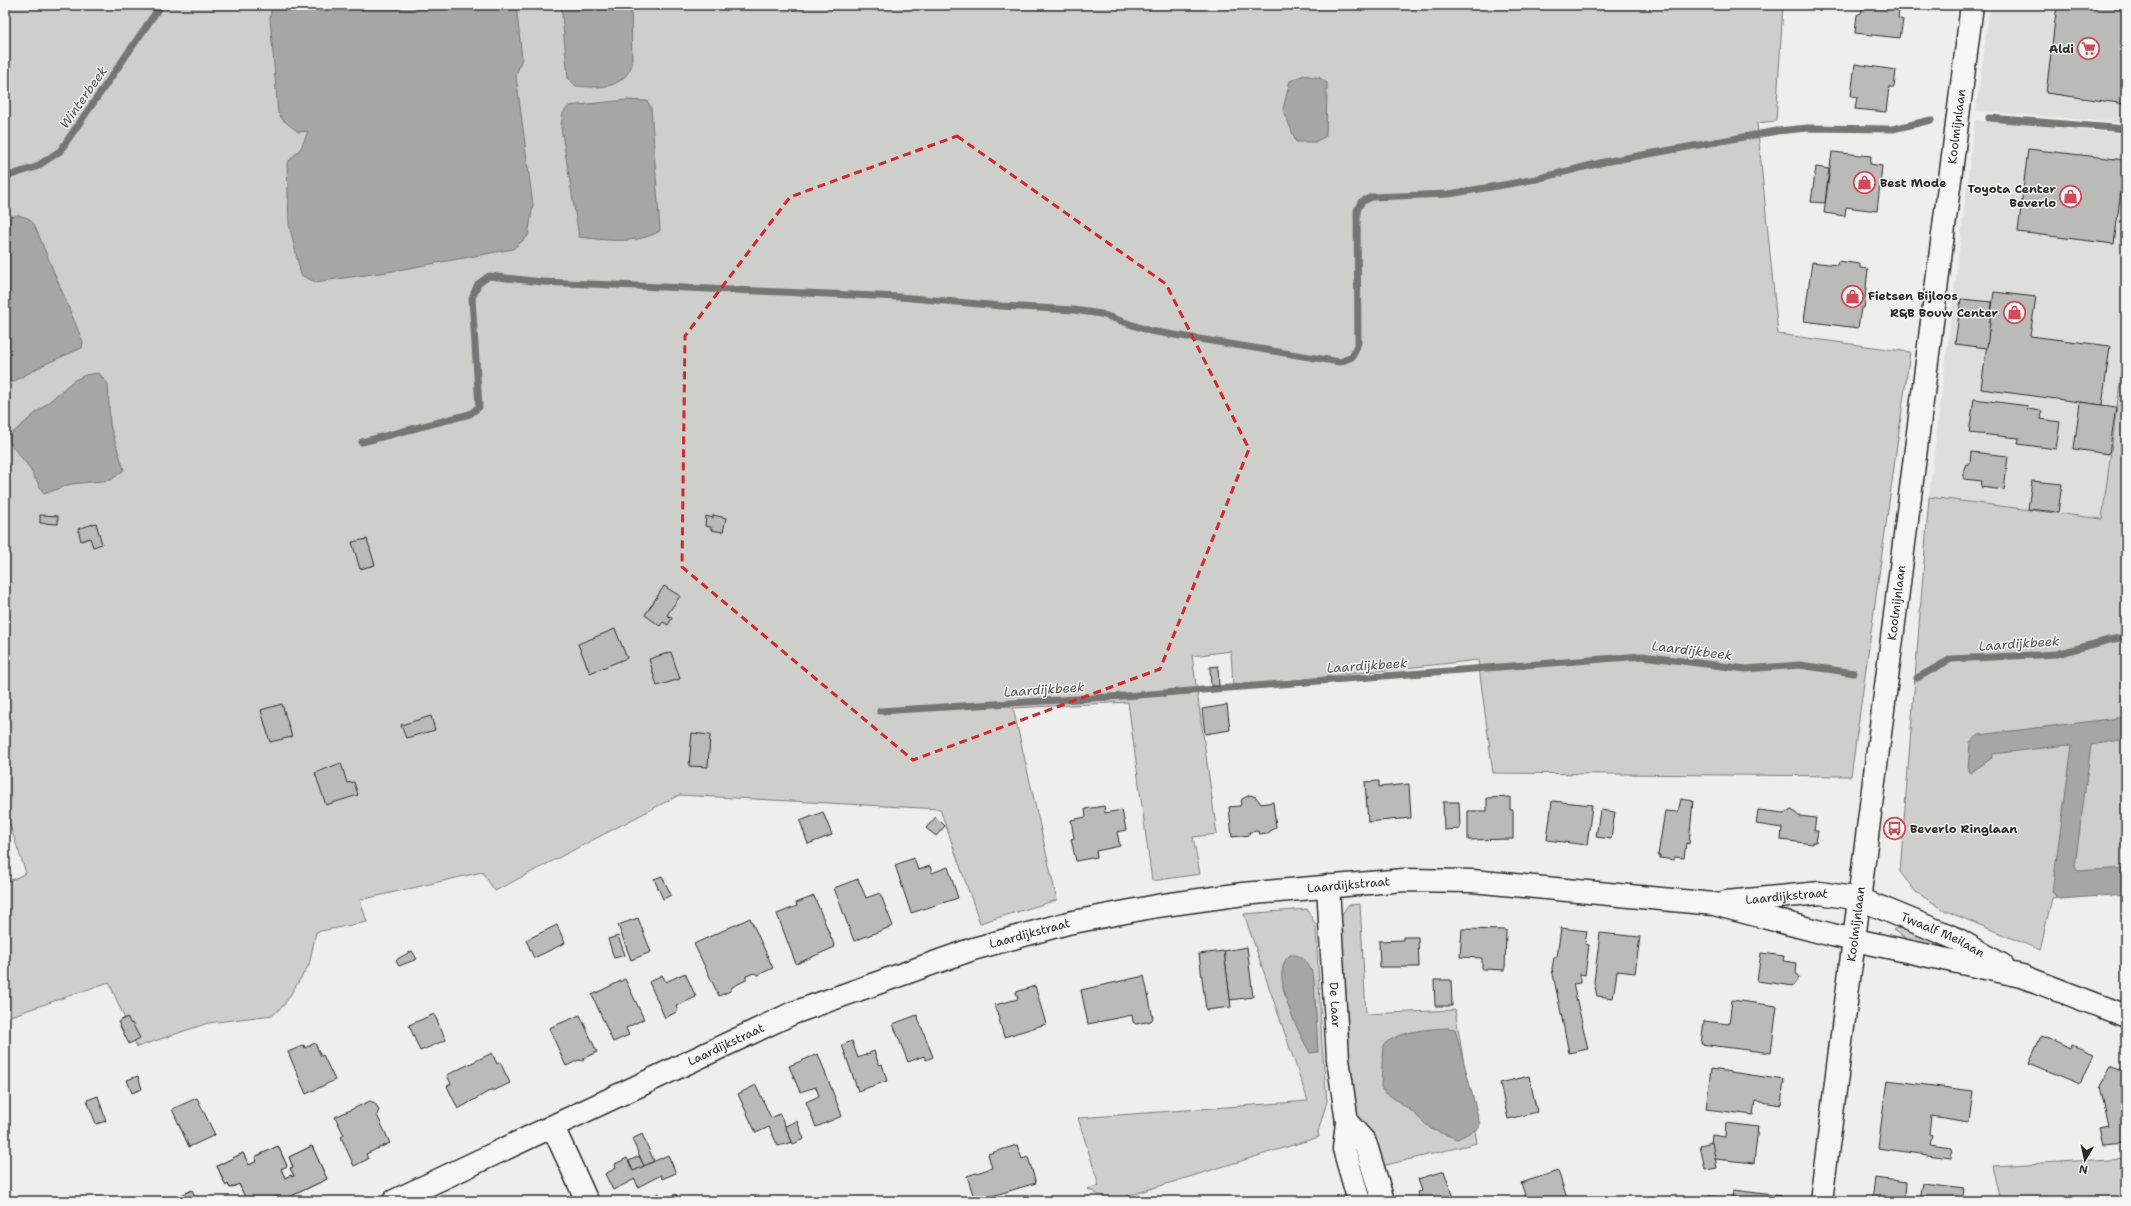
<svg xmlns="http://www.w3.org/2000/svg" width="2131" height="1206" viewBox="0 0 2131 1206" font-family="'Shantell Sans',sans-serif">
	<rect width="100%" height="100%" fill="#eeeeea"/>
	<filter id="ink" filterUnits="userSpaceOnUse"><feTurbulence type="fractalNoise" baseFrequency=".025" numOctaves="2"/><feDisplacementMap in="SourceGraphic" scale="8" xChannelSelector="R" yChannelSelector="G"/><feConvolveMatrix kernelMatrix="1 2 1 2 8 2 1 2 1" color-interpolation-filters="sRGB"/></filter>
	<g filter="url(#ink)">
		<g fill="#dededb">
			<polygon points="1990,5 2126,5 2126,123 1976,111"/>
			<polygon points="1975,120 2126,134 2126,339 2102,519 1929,497"/>
		</g>
		<g fill="#cececa" stroke="#7c7c7a">
			<polygon points="5,5 1783,5 1776,121 1757,123 1778,334 1910,352 1851,776 1493,773 1478,660 1233,687 1231,651 1192,656 1217,834 1193,837 1200,874 1152,881 1128,702 1013,708 1057,900 980,923 940,809 679,795 495,891 482,872 360,900 367,922 316,932 309,965 284,1005 273,1015 208,1023 137,1047 109,982 5,1018 5,883 26,873 5,811"/>
			<polygon points="2126,339 2126,889 2052,898 2040,950 1946,911 1916,892 1900,872 1929,497 2102,519"/>
			<polygon points="1360,904 1366,1014 1455,1010 1477,1143 1378,1167 1357,1120 1348,1066 1341,921 1342,914 1348,905"/>
			<polygon points="1307,909 1316,926 1322,1045 1327,1101 1318,1132 1319,1137 1111,1201 1088,1189 1099,1185 1078,1118 1308,1101 1244,914"/>
			<polygon points="1897,928 1906,929 1956,949 1956,952 1911,942 1893,930"/>
			<polygon points="2126,1158 2126,1201 2001,1201 1993,1166"/>
		</g>
		<g fill="#a6a6a3" stroke="#757573">
			<polygon points="272,5 516,5 522,58 516,76 533,205 528,236 513,249 387,272 315,282 301,275 289,224 287,163 301,148 308,131 298,132 283,120 278,113 270,18"/>
			<path d="M 561,5 L 631,5 L 632,65 C 622,90 598,88 576,86 L 568,78 Z"/>
			<polygon points="1304,75 1320,78 1327,83 1326,136 1315,142 1296,142 1283,109 1290,81"/>
			<path d="M 626,100 L 647,101 L 651,107 L 660,231 C 636,245 606,240 579,237 L 561,127 L 563,113 L 569,106 Z"/>
			<polygon points="18,215 28,218 34,224 83,342 82,348 45,364 13,382 5,380 5,218"/>
			<polygon points="99,373 108,384 110,425 124,470 111,480 71,484 44,494 27,464 11,445 9,436 73,381 85,375"/>
			<polygon points="2126,717 2126,739 2091,745 2075,866 2077,871 2126,868 2126,894 2061,899 2057,898 2052,891 2072,746 2067,745 1993,754 1992,758 1970,773 1968,771 1970,742 1979,735"/>
			<path d="M 1290,955 C 1304,953 1311,967 1314,979 L 1318,1052 L 1310,1053 C 1299,1033 1267,973 1290,955 Z"/>
			<path d="M 1448,1028 L 1455,1029 L 1480,1124 L 1479,1128 L 1457,1139 L 1431,1129 L 1409,1109 L 1383,1091 L 1381,1087 L 1383,1045 C 1400,1031 1427,1029 1448,1028 Z"/>
		</g>
		<g fill="none" stroke-linecap="round" stroke-linejoin="round">
			<g stroke="#757573" stroke-width="7">
				<polyline points="1989,118 2126,129"/>
				<polyline points="5,177 36,167 60,151 161,5"/>
				<polyline points="362,442 470,414 479,407 472,298 478,284 489,276 542,282 900,297 1001,306 1074,310 1101,314 1150,331 1340,362 1352,357 1358,343 1357,211 1361,202 1372,197 1449,194 1509,184 1536,179 1604,162 1777,131 1808,128 1893,129 1931,120"/>
				<polyline points="1917,678 1951,659 2057,654 2109,640 2126,637"/>
				<polyline points="880,711 1125,696 1642,656 1746,669 1800,665 1854,673"/>
			</g>
		</g>
		<g fill="#babab7" stroke="#2b2b2b" fill-rule="evenodd">
			<polygon points="1863,5 1900,5 1898,18 1903,20 1900,38 1855,33 1857,15 1861,13"/>
			<polygon points="2057,5 2126,5 2126,104 2046,93"/>
			<polygon points="1855,64 1896,70 1894,87 1889,87 1886,112 1855,109 1857,97 1851,96"/>
			<polygon points="2028,149 2125,160 2114,244 2018,232"/>
			<polygon points="1832,152 1871,156 1870,164 1882,166 1877,211 1846,207 1845,216 1824,213"/>
			<polygon points="1816,167 1829,169 1825,203 1811,202"/>
			<polygon points="1838,261 1860,264 1860,268 1868,269 1864,308 1861,308 1858,328 1804,321 1812,262 1837,265"/>
			<polygon points="1994,292 2036,297 2030,336 2110,346 2102,405 1981,389"/>
			<polygon points="1961,299 1992,302 1987,348 1955,344"/>
			<polygon points="1974,399 2028,406 2027,409 2042,411 2041,419 2060,422 2056,449 2018,444 2019,438 1969,433"/>
			<polygon points="2080,402 2116,407 2109,454 2074,449"/>
			<polygon points="1971,452 2008,456 2004,490 1981,487 1982,481 1964,479 1964,469 1966,464 1970,464"/>
			<polygon points="2032,481 2062,484 2058,512 2028,509"/>
			<polygon points="40,515 58,516 58,524 40,523"/>
			<polygon points="713,515 726,518 723,532 711,530 711,527 705,526 706,516 713,518"/>
			<polygon points="96,523 102,544 93,547 90,538 81,541 78,529"/>
			<polygon points="367,539 375,565 360,569 352,542"/>
			<polygon points="664,586 680,596 667,615 672,618 668,625 663,622 660,626 645,615"/>
			<polygon points="615,629 627,658 590,673 578,644"/>
			<polygon points="671,652 680,679 657,686 649,659"/>
			<polygon points="1218,666 1219,686 1211,686 1210,667"/>
			<polygon points="282,704 292,737 270,742 261,710"/>
			<polygon points="1227,705 1230,730 1205,734 1202,709"/>
			<polygon points="431,716 435,730 406,738 401,725"/>
			<polygon points="692,733 710,735 708,767 689,766"/>
			<polygon points="341,763 347,783 354,782 358,795 326,805 315,773"/>
			<polygon points="1379,781 1379,787 1409,784 1411,818 1368,822 1365,782"/>
			<polygon points="1250,795 1256,797 1261,804 1273,802 1276,827 1268,833 1259,834 1258,831 1249,832 1250,835 1232,837 1229,807 1240,806 1242,799"/>
			<polygon points="1510,797 1510,810 1513,810 1513,839 1468,840 1468,811 1487,811 1487,798"/>
			<polygon points="1681,799 1693,801 1689,844 1686,843 1684,858 1674,857 1674,860 1660,858 1660,855 1658,855 1665,811 1678,812"/>
			<polygon points="1552,801 1592,805 1587,845 1547,840"/>
			<polygon points="1443,802 1459,802 1460,829 1444,830"/>
			<polygon points="1104,806 1105,813 1122,810 1126,830 1117,832 1120,846 1096,851 1097,857 1076,861 1071,839 1074,838 1071,820 1086,817 1085,809"/>
			<polygon points="1600,810 1615,812 1611,839 1596,837"/>
			<polygon points="1758,810 1784,813 1792,810 1799,816 1816,818 1814,831 1818,831 1816,842 1813,842 1813,844 1781,840 1782,828 1756,824"/>
			<polygon points="823,812 832,835 808,844 800,821"/>
			<polygon points="936,817 945,826 936,836 926,828"/>
			<polygon points="914,858 918,870 930,866 932,873 948,867 958,898 911,913 895,865"/>
			<polygon points="662,876 671,895 663,899 654,879"/>
			<polygon points="858,879 866,898 880,893 893,926 854,941 834,888"/>
			<polygon points="814,896 835,947 796,964 777,914 797,906 796,903"/>
			<polygon points="638,918 651,952 631,960 618,925"/>
			<polygon points="750,918 773,968 758,975 754,973 746,976 746,980 732,987 730,991 719,996 694,944"/>
			<polygon points="557,925 565,943 534,958 526,940"/>
			<polygon points="1561,928 1587,931 1585,944 1589,945 1585,975 1580,974 1580,983 1573,984 1588,1049 1569,1053 1552,969 1554,957 1557,957"/>
			<polygon points="1462,929 1506,930 1505,970 1482,969 1482,958 1460,957"/>
			<polygon points="1600,933 1640,937 1635,973 1617,971 1613,998 1597,996 1594,982"/>
			<polygon points="618,936 625,955 614,958 608,939"/>
			<polygon points="1403,937 1418,937 1419,967 1380,967 1379,941 1403,940"/>
			<polygon points="1247,947 1253,997 1230,1000 1224,951"/>
			<polygon points="412,951 417,959 399,966 396,961 399,958"/>
			<polygon points="1224,951 1231,1007 1206,1010 1199,954"/>
			<polygon points="1761,953 1784,956 1783,961 1797,963 1796,973 1799,978 1794,986 1757,981"/>
			<polygon points="685,973 696,997 676,1006 678,1011 665,1018 649,982 662,975 666,982"/>
			<polygon points="1144,976 1153,1018 1151,1021 1136,1024 1133,1022 1132,1015 1088,1024 1081,990"/>
			<polygon points="625,979 644,1019 626,1028 629,1035 613,1042 592,995"/>
			<polygon points="1434,980 1451,980 1452,1006 1435,1006"/>
			<polygon points="1035,986 1046,1024 1004,1037 995,1005 1018,999 1016,992"/>
			<polygon points="1732,1000 1777,1006 1771,1053 1701,1044 1704,1021 1729,1024"/>
			<polygon points="434,1014 446,1040 420,1051 409,1025"/>
			<polygon points="580,1015 597,1052 584,1058 583,1061 579,1060 566,1066 549,1028"/>
			<polygon points="917,1015 933,1057 926,1060 924,1056 908,1062 893,1024"/>
			<polygon points="127,1017 131,1024 132,1023 140,1038 129,1044 118,1022"/>
			<polygon points="2041,1036 2069,1048 2071,1044 2093,1053 2080,1084 2029,1063"/>
			<polygon points="852,1041 858,1058 874,1051 879,1065 882,1064 887,1081 858,1091 842,1045"/>
			<polygon points="315,1043 321,1056 323,1055 335,1080 306,1094 288,1052 304,1045 305,1048"/>
			<polygon points="492,1053 497,1064 500,1062 510,1083 493,1091 493,1089 458,1109 447,1086 451,1084 447,1075"/>
			<polygon points="818,1054 842,1116 816,1127 806,1102 819,1096 816,1087 800,1092 789,1066"/>
			<polygon points="2111,1066 2126,1073 2126,1143 2104,1145 2100,1130 2109,1128 2100,1085"/>
			<polygon points="1711,1069 1784,1080 1781,1105 1755,1101 1753,1115 1706,1109"/>
			<polygon points="138,1076 142,1089 132,1093 127,1080"/>
			<polygon points="1529,1076 1537,1112 1508,1119 1500,1083"/>
			<polygon points="1887,1080 1973,1091 1969,1122 1931,1116 1929,1134 1932,1135 1930,1144 1952,1147 1950,1158 1878,1148"/>
			<polygon points="756,1085 771,1118 780,1114 792,1142 778,1146 769,1127 756,1133 738,1094"/>
			<polygon points="98,1096 106,1121 96,1124 87,1100"/>
			<polygon points="197,1098 215,1135 189,1147 172,1109"/>
			<polygon points="370,1101 375,1103 379,1110 377,1115 390,1143 366,1154 368,1159 354,1166 341,1137 344,1135 335,1117"/>
			<polygon points="797,1121 804,1139 793,1144 785,1126"/>
			<polygon points="1726,1123 1758,1127 1754,1163 1715,1159 1711,1143 1712,1135 1725,1137"/>
			<polygon points="642,1134 654,1161 644,1166 632,1139"/>
			<polygon points="1712,1142 1717,1168 1705,1170 1700,1145"/>
			<polygon points="1017,1145 1022,1159 1028,1157 1036,1183 975,1201 967,1176 992,1168 988,1154"/>
			<path d="M 278,1146 L 287,1166 L 281,1169 L 285,1178 L 291,1175 L 292,1177 L 294,1176 L 290,1168 L 293,1167 L 289,1157 L 312,1146 L 327,1179 L 281,1201 L 278,1201 L 276,1197 L 267,1201 L 240,1201 L 240,1199 L 245,1197 L 239,1184 L 230,1188 L 228,1184 L 226,1186 L 217,1166 L 243,1153 L 249,1165 L 257,1161 L 255,1157 ZM 262,1173 L 263,1176 L 266,1175 L 268,1181 L 256,1187 L 252,1178 Z"/>
			<polygon points="278,1146 287,1166 281,1169 285,1178 291,1175 292,1177 294,1176 290,1168 293,1167 289,1157 312,1146 327,1179 281,1201 278,1201 276,1197 267,1201 240,1201 240,1199 245,1197 239,1184 230,1188 228,1184 226,1186 217,1166 243,1153 249,1165 257,1161 255,1157"/>
			<polygon points="668,1155 676,1173 662,1179 661,1175 638,1187 635,1179 613,1190 605,1174 616,1168 615,1164 627,1158 633,1171"/>
			<polygon points="639,1156 644,1166 633,1171 629,1161"/>
			<polygon points="1444,1171 1454,1201 1420,1201 1417,1192 1422,1191 1418,1179"/>
			<polygon points="1558,1171 1568,1201 1527,1201 1521,1183"/>
			<polygon points="1875,1178 1907,1182 1906,1196 1914,1197 1913,1201 1872,1201"/>
			<polygon points="1923,1183 1964,1188 1962,1201 1920,1200"/>
			<polygon points="192,1190 197,1201 171,1201 175,1198"/>
			<polygon points="1733,1190 1781,1196 1780,1201 1710,1201 1709,1196 1732,1199"/>
			<polygon points="659,1193 662,1200 676,1194 679,1201 642,1201"/>
		</g>
		<g fill="none" stroke-linecap="round" stroke-linejoin="round">
			<defs>
				<g id="street">
					<path id="s1" d="M 1328,886 L 1338,1059 L 1347,1122 L 1344,1149 L 1359,1201"/>
					<path id="s2" d="M 1726,902 L 1820,893 L 1860,899 L 1957,939 L 2002,965"/>
					<polyline points="1347,1122 1365,1142 1383,1201"/>
					<polyline points="553,1127 587,1201"/>
					<path id="s3" d="M 394,1201 L 793,1013 L 973,949 L 1068,923 L 1157,906 L 1243,894 L 1404,880 L 1472,881 L 1714,904 L 1832,935 L 2022,976 L 2126,1016"/>
				</g>
				<g id="primary">
					<path id="s4" d="M 1821,1201 L 1972,5"/>
				</g>
			</defs>
			<use href="#street" stroke="#2b2b2b" stroke-width="25"/>
			<use href="#primary" stroke="#2b2b2b" stroke-width="25"/>
			<use href="#street" stroke="#f6f6f2" stroke-width="22"/>
			<use href="#primary" stroke="#f6f6f2" stroke-width="22"/>
		</g>
	</g>
	<path fill="none" stroke="#d62828" stroke-width="3" stroke-dasharray="8 5" stroke-linejoin="round" d="M 957,136 L 1166,284 L 1249,449 L 1160,669 L 913,760 L 682,567 L 685,336 L 790,197 Z"/>
	<defs>
		<symbol id="supermarket-ring" viewBox="-11 -11 22 22"><circle r="9.5" fill="#f6f6f2" stroke="#d1495b" stroke-width="1.5"/><path d="M-6-5.5h2.5l.6 2H6L4.5 2H-2.5L-4.4-4H-6ZM-1.5 3.2a1.3 1.3 0 1 0 .1 0ZM3 3.2a1.3 1.3 0 1 0 .1 0Z" fill="#d1495b"/></symbol>
		<symbol id="shop-ring" viewBox="-11 -11 22 22"><circle r="9.5" fill="#f6f6f2" stroke="#d1495b" stroke-width="1.5"/><path d="M-5-2.5h2.3a2.7 3.5 0 0 1 5.4 0H5L5.5 6h-11ZM-1.5-2.5h3a1.5 2.3 0 0 0-3 0Z" fill="#d1495b"/></symbol>
		<symbol id="bus-ring" viewBox="-11 -11 22 22"><circle r="9.5" fill="#f6f6f2" stroke="#d1495b" stroke-width="1.5"/><path d="M-5-6H5V4H4V6H2V4H-2V6H-4V4H-5ZM-3.5-4V0h7V-4ZM-3.5 1.2v1.5H-2V1.2ZM2 1.2v1.5H3.5V1.2Z" fill="#d1495b"/></symbol>
	</defs>
	<g fill-rule="evenodd">
		<use href="#supermarket-ring" x="2076" y="36" width="25" height="25"/>
		<use href="#shop-ring" x="1852" y="170" width="25" height="25"/>
		<use href="#shop-ring" x="2058" y="184" width="25" height="25"/>
		<use href="#shop-ring" x="1840" y="284" width="25" height="25"/>
		<use href="#shop-ring" x="2002" y="300" width="25" height="25"/>
		<use href="#bus-ring" x="1882" y="816" width="25" height="25"/>
	</g>
	<g text-anchor="middle" stroke-width="3" stroke-linejoin="round" paint-order="stroke">
		<g font-size="12" font-weight="bold" fill="#2b2b2b" stroke="#f6f6f2" text-anchor="end">
			<text x="2074" y="53">Aldi</text>
			<text x="1880" y="187" text-anchor="start">Best Mode</text>
			<text x="2056" y="193">Toyota Center<tspan x="2056" dy="14">Beverlo</tspan></text>
			<text x="1868" y="300" text-anchor="start">Fietsen Bijloos</text>
			<text x="1998" y="317">R&amp;B Bouw Center</text>
			<text x="1910" y="833" text-anchor="start">Beverlo Ringlaan</text>
		</g>
		<g font-size="12" fill="#2b2b2b" stroke="#f6f6f2">
			<text dy="4" stroke="none"><textPath href="#s4" startOffset="1083">Koolmijnlaan</textPath></text>
			<text dy="4" stroke="none"><textPath href="#s4" startOffset="603">Koolmijnlaan</textPath></text>
			<text dy="4" stroke="none"><textPath href="#s3" startOffset="1014">Laardijkstraat</textPath></text>
			<text dy="4" stroke="none"><textPath href="#s2" startOffset="61">Laardijkstraat</textPath></text>
			<text dy="4" stroke="none"><textPath href="#s4" startOffset="279">Koolmijnlaan</textPath></text>
			<text dy="4" stroke="none"><textPath href="#s3" startOffset="691">Laardijkstraat</textPath></text>
			<text dy="4" stroke="none"><textPath href="#s2" startOffset="225">Twaalf Meilaan</textPath></text>
			<text dy="4" stroke="none"><textPath href="#s1" startOffset="119">De Laar</textPath></text>
			<text dy="4" stroke="none"><textPath href="#s3" startOffset="367">Laardijkstraat</textPath></text>
		</g>
		<g font-size="13" font-style="italic" fill="#565655" stroke="#f6f6f2">
			<text transform="translate(83 97) rotate(-55)" y="5">Winterbeek</text>
			<text transform="translate(2019 643) rotate(-4)" y="5">Laardijkbeek</text>
			<text transform="translate(1692 650) rotate(7)" y="5">Laardijkbeek</text>
			<text transform="translate(1367 665) rotate(-4)" y="5">Laardijkbeek</text>
			<text transform="translate(1044 689) rotate(-4)" y="5">Laardijkbeek</text>
		</g>
	</g>
	<rect width="2131" height="1206" fill="none" stroke="#f6f6f2" stroke-width="20"/>
	<rect x="10" y="10" width="2111" height="1186" fill="none" stroke="#2b2b2b" stroke-width="1.5" filter="url(#ink)"/>
	<g transform="translate(2085 1160) rotate(189)" stroke="#f6f6f2" stroke-width="3" paint-order="stroke">
	<path d="M0-3L7 15L0 10L-7 15Z" fill="#2b2b2b"/>
	<text y="-6" font-size="11" font-weight="bold" text-anchor="middle" fill="#2b2b2b">N</text>
	</g>
</svg>
